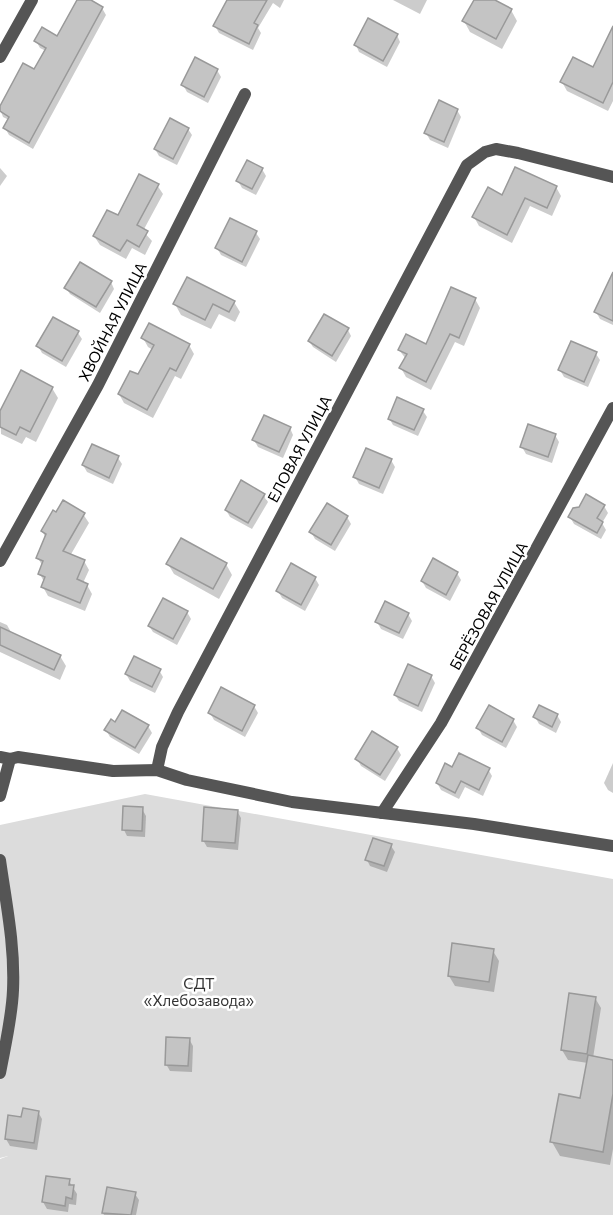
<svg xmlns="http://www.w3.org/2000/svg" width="613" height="1215" viewBox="0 0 613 1215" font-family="Commissioner,sans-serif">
	<rect width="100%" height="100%" fill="#fff"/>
	<polygon fill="#dcdcdc" points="145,794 613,879 613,1215 0,1215 0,1159 8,1156 0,1158 0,825"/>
	<g fill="#0003">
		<polygon points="78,0 88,0 102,8 106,15 33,149 9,135 5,128 9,120 3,117 0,109 34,71 46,51 40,48 36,41 58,38"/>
		<polygon points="234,0 284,0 280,8 273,3 258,28 261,33 253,50 219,33 215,26"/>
		<polygon points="393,0 427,0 420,14"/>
		<polygon points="475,0 492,0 511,10 517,21 502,49 470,32 464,21"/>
		<polygon points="613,25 613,101 608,111 567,91 562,82 594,69"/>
		<polygon points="397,35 400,42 387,67 359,52 356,45"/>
		<polygon points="217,70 221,77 208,103 187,92 183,85"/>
		<polygon points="457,110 461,117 448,148 430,140 426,133"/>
		<polygon points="188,129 192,135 177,165 159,156 155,149"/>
		<polygon points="0,168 7,176 0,186"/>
		<polygon points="262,169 266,176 256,195 242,188 238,181"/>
		<polygon points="157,185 163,194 143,231 152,241 145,255 132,248 126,259 100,245 94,236"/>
		<polygon points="556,187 561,196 552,216 530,206 512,243 479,226 474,217 503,197"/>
		<polygon points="256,233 260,239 246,267 221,255 217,248"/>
		<polygon points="111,282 114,289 100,313 70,294 66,288"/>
		<polygon points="613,287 613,325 600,319 596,312"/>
		<polygon points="475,299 480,308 464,346 455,342 431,390 406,377 401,368 406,359 399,350 427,346"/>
		<polygon points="234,302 240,312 235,322 219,314 211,329 181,315 175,304"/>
		<polygon points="348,330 351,336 336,362 313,347 309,341"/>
		<polygon points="78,333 82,339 66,367 42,353 38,346"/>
		<polygon points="143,338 189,345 194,354 181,379 175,376 153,418 124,403 119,394 138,377 153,350 148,347"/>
		<polygon points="596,354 600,360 588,387 564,377 560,370"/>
		<polygon points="52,388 58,398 36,442 26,437 22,444 1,434 0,414"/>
		<polygon points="423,411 427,417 418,436 393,425 389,418"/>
		<polygon points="290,428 293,435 283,458 258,447 254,440"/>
		<polygon points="555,435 559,442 552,463 526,454 522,447"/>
		<polygon points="118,458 122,464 113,484 87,472 83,465"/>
		<polygon points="391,460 395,467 383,494 359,484 355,477"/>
		<polygon points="264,495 268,502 252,529 230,517 226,510"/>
		<polygon points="604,506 608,513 602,523 606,530 601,539 574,524 570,517"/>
		<polygon points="83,514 89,523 70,556 84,561 89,570 83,583 87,585 92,594 85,611 48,596 43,587 44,582 40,574 43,567 38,558 46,538 42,531"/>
		<polygon points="347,517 351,524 335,551 315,539 311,532"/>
		<polygon points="168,564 226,564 232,575 219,599 174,574"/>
		<polygon points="457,573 461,580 450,601 426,588 422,581"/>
		<polygon points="315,578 319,585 305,611 282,598 278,591"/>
		<polygon points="187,612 191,619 177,645 153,632 149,626"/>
		<polygon points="408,614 412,621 403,639 381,629 377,622"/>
		<polygon points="0,622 7,625 12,634 60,656 66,666 60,680 0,652"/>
		<polygon points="159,670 163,677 155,693 130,681 126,674"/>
		<polygon points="431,676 435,683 422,712 399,701 395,695"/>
		<polygon points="254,706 258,713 245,737 214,720 210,713"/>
		<polygon points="557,715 561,722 556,733 539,724 535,717"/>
		<polygon points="513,720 517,727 506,748 482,735 478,728"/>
		<polygon points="116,724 148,726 152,733 139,754 110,737 106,730"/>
		<polygon points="397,748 401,755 385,781 361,766 357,759"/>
		<polygon points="613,763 613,793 608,790 604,783"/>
		<polygon points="453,769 488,769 492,776 483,796 465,787 459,799 441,790 437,783"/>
		<polygon points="142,809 146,816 145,837 127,836 124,830"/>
		<polygon points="237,811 241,818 238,850 207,847 203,840"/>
		<polygon points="391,846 395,852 387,872 370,866 367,860"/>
		<polygon points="493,951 499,961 494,992 455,986 449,976"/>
		<polygon points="595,998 601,1008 593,1058 613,1061 613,1149 610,1165 560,1156 552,1142 581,1099 588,1063 568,1060 562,1050"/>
		<polygon points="189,1039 193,1046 192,1072 170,1071 166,1064"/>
		<polygon points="38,1112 42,1119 37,1150 10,1146 6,1139 23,1118"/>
		<polygon points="69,1181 77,1194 76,1205 69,1204 68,1212 47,1209 43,1202"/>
		<polygon points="135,1194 139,1200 136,1215 104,1215 103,1213"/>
	</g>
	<g fill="#c4c4c4" stroke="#999" stroke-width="1.5">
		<polygon points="77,0 91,0 103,7 29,143 3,128 9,117 0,111 0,106 23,63 34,69 46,48 34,41 42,27 57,36"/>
		<polygon points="227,0 267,0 254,23 258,25 249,44 213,26"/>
		<polygon points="474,0 495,0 512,9 496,39 462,21"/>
		<polygon points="368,18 398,34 383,61 354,45"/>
		<polygon points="613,26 613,82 603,103 560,82 573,57 593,67"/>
		<polygon points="195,57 218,69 204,97 181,85"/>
		<polygon points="439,100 458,109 444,142 424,133"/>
		<polygon points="170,118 189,128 173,159 154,149"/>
		<polygon points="247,160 263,168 252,189 236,181"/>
		<polygon points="515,167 557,186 547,208 525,198 507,235 472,217 488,187 502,195"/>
		<polygon points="139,174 159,184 137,225 148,231 139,247 127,240 120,251 93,236 107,210 118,215"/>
		<polygon points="230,218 257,231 242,262 215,248"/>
		<polygon points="80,262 112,281 96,307 64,288"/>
		<polygon points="613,272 613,321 594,312"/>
		<polygon points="187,277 235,301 229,312 213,304 205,320 173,304"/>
		<polygon points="451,287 476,298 459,338 450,334 426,382 399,368 407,354 398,350 406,334 426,344"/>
		<polygon points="324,314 349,328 332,356 308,341"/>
		<polygon points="53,317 79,331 62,361 36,346"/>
		<polygon points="149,323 190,344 176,371 170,368 147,410 118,394 130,371 138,374 154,345 141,338"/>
		<polygon points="571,341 597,352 584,382 558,370"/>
		<polygon points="21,370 53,387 30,432 20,427 16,435 0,427 0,411"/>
		<polygon points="397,397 424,409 414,430 388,419"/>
		<polygon points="264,415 291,427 279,452 252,440"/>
		<polygon points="528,424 556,434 548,457 520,447"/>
		<polygon points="92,444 119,456 109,478 82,465"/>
		<polygon points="366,448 392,459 379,488 353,477"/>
		<polygon points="241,480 265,494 248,523 225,510"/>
		<polygon points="586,494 605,505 597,518 603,522 597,533 568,517 573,508 579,507"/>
		<polygon points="63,500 85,513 63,551 85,560 77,579 88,584 80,603 41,587 45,577 38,574 43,561 36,558 46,534 41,531 53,510 56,512"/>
		<polygon points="327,503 348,516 331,545 309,532"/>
		<polygon points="181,538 227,563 213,589 166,564"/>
		<polygon points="433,558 458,572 446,595 421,581"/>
		<polygon points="291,563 316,577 301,605 276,591"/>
		<polygon points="163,598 188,611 173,639 148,626"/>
		<polygon points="385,601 409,613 399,633 375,622"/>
		<polygon points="0,627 61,655 54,670 0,645"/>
		<polygon points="134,656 161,669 152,687 125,674"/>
		<polygon points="408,664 432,675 418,706 394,695"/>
		<polygon points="221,687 255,705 242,731 208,713"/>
		<polygon points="489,705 514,719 502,742 476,728"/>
		<polygon points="539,705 558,714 552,727 533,717"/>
		<polygon points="122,710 149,725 135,748 104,730 111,719 115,722"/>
		<polygon points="372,731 398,747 380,775 355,759"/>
		<polygon points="459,753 490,768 479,790 461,781 455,793 436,783 445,763 452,767"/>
		<polygon points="123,806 143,807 142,831 122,830"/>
		<polygon points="204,807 238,810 235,843 202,841"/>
		<polygon points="373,838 392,844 384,866 365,860"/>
		<polygon points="452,943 494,949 489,982 448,976"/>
		<polygon points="569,993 596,997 587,1054 561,1050"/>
		<polygon points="166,1037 190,1038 188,1066 165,1065"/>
		<polygon points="588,1055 613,1060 613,1094 603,1152 550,1142 559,1094 580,1098"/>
		<polygon points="23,1108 39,1111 34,1143 5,1139 8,1115 21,1117"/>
		<polygon points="46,1176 70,1179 69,1185 74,1185 72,1199 66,1197 65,1206 42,1202"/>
		<polygon points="107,1187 136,1192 131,1215 102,1213"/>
	</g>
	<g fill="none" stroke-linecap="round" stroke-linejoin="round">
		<g stroke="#555" stroke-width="12">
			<polyline points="0,57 32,0"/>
			<polyline points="0,561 98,385 245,94"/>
			<polyline points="0,757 10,759 0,796"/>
			<polyline points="10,759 18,757 113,771 157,770 187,780 292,802 474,824 613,846"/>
			<polyline points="157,770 162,747 178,712 467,165 485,152 496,149 518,153 613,177"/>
			<polyline points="382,813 441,723 613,408"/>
			<path d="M 0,860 C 6,903 15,945 13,990 C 12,1017 5,1046 0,1073"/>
		</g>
	</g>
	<g text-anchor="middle" stroke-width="5" stroke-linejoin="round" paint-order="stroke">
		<g font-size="15" fill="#000" stroke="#fff">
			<text transform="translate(113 322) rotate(-63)" y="5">ХВОЙНАЯ УЛИЦА</text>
			<text transform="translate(300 449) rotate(-62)" y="5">ЕЛОВАЯ УЛИЦА</text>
			<text transform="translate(489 606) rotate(-61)" y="5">БЕРЁЗОВАЯ УЛИЦА</text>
		</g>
		<g font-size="15" fill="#333" stroke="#fff">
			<text x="199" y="989">СДТ<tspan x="199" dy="17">«Хлебозавода»</tspan></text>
		</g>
	</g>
</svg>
